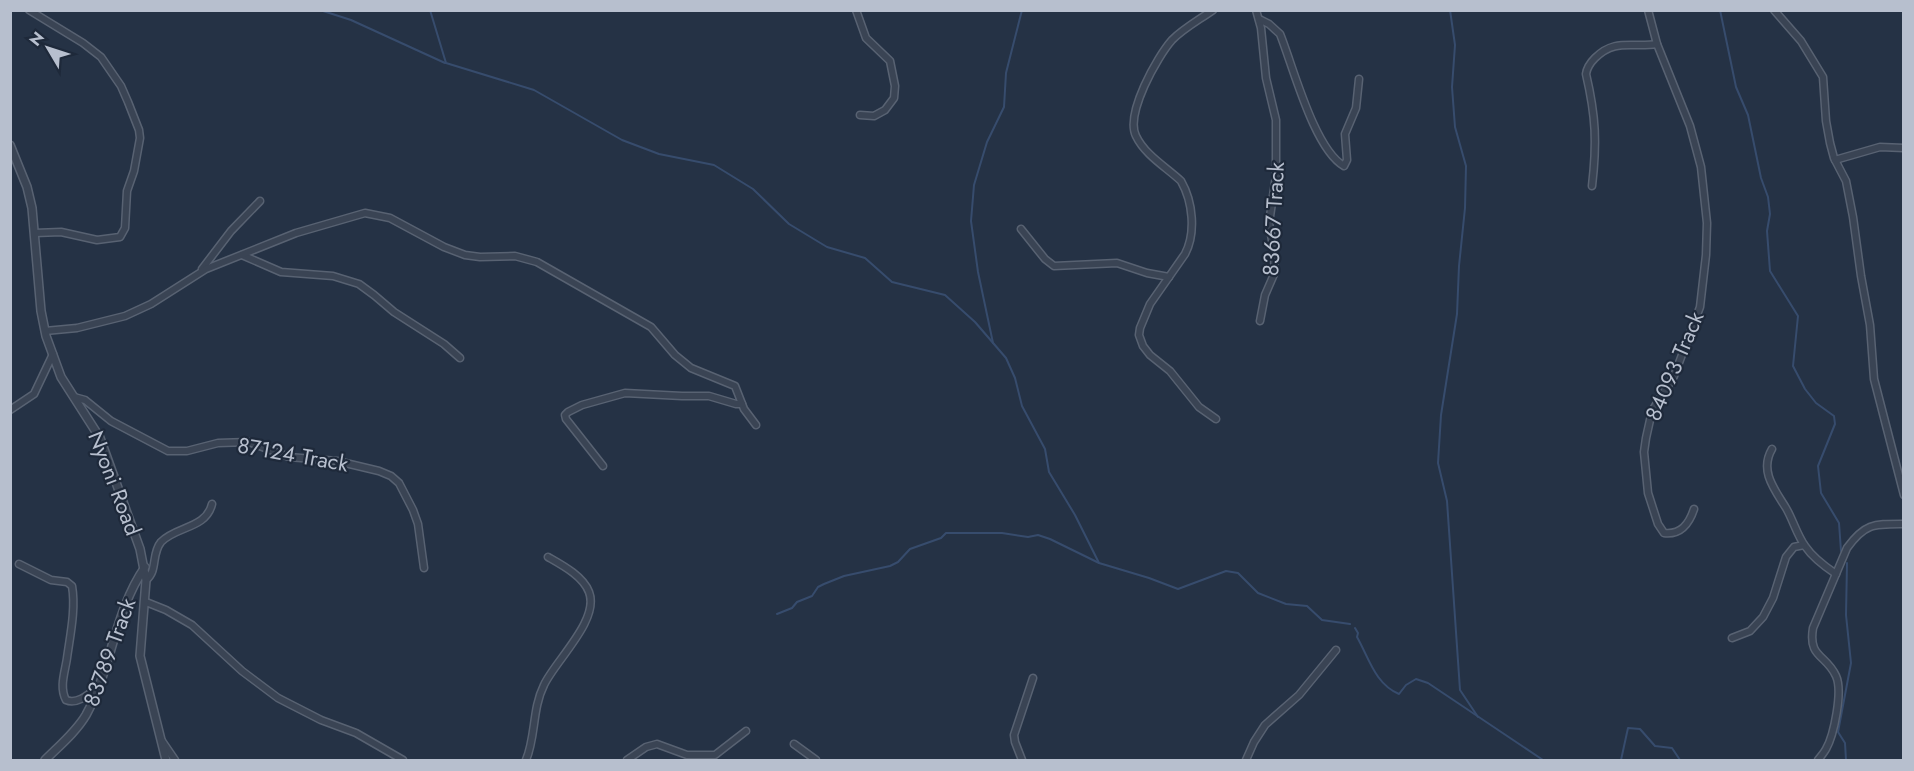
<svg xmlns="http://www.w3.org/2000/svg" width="1914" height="771" viewBox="0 0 1914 771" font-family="Jost,sans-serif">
	<rect width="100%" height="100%" fill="#253245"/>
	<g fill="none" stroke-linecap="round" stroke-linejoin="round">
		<g stroke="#374c6d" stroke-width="2">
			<polyline points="320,10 351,20 445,63"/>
			<polyline points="430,10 446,63 534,90 622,140 659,154 714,165 753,189 789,224 827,247 865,258 892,282 945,295 975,322 1006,358 1015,378 1022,406 1045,449 1049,472 1075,515 1099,563"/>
			<polyline points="1450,10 1455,45 1452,87 1455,127 1466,166 1465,208 1459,266 1457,314 1441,415 1438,463 1447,501 1460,690 1478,717"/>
			<polyline points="1720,10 1736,87 1748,115 1761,178 1768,197 1770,214 1767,231 1770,271 1798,316 1793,366 1805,389 1816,403 1834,416 1835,424 1818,466 1821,493 1839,523 1841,551"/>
			<polyline points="993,343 978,272 971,221 974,185 987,142 1004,107 1006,73 1022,10"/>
			<polyline points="777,614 792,608 797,602 812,596 818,587 824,584 844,576 890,566 898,562 910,549 941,538 946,533 1002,533 1028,537 1038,535 1050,539 1099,563 1149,578 1178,589 1226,571 1238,573 1258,593 1286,604 1307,606 1322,620 1350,624"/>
			<path d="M 1355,628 L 1358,633 L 1357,637 C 1369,658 1375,684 1399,694 L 1406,685 L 1416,679 L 1428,683 L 1543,760"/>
			<polyline points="1621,760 1628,728 1640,729 1655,746 1672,748 1680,760"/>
			<polyline points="1846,760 1845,743 1838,732 1851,663 1846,615 1847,563"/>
		</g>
		<defs>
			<g id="minor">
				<polyline points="29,10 83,43 101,57 121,86 128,102 139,130 140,138 134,171 127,191 125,228 120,237 97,240 61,232 35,233"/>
				<polyline points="856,10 866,38 890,61 895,86 894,98 885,110 874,116 860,115"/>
				<path d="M 1213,10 C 1199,20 1184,28 1172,40 C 1157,57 1125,114 1136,136 C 1145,155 1166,167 1181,181 C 1193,202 1196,233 1185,254 L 1150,304 L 1140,328 L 1139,335 L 1143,346 L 1150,355 L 1170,371 L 1199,407 L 1216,419"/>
				<polyline points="1256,10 1261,28 1266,78 1276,120 1276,176 1269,223 1273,246 1275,272 1265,295 1260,321"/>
				<path d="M 1648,10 L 1657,44 L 1690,126 L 1701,167 L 1707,223 L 1706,255 L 1700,307 L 1674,376 L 1652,411 L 1646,438 L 1644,452 L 1648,493 L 1658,524 L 1664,533 C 1681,535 1689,524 1694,509"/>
				<polyline points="1774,10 1801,41 1823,77 1826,121 1830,143 1834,158 1846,181 1853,217 1861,276 1870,325 1874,379 1904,495"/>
				<path d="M 1259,19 L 1269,24 L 1280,34 C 1293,66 1314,149 1344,166 L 1347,160 L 1345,134 L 1356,108 L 1359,79"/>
				<polyline points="1835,160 1880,147 1904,148"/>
				<path d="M 1592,186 C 1597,143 1596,117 1586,74 C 1587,67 1590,63 1595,58 C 1615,38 1632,48 1657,44"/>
				<polyline points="1021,229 1045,259 1054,266 1117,263 1147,273 1169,277"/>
				<polyline points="242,255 281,272 333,276 359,284 374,295 394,312 444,344 460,358"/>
				<polyline points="202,269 231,231 260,201"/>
				<polyline points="45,331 77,328 125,316 151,304 206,269 296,233 365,213 390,218 444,247 465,255 480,257 515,256 537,262 651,327 675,355 691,368 735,386 744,409 756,425"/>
				<polyline points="74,397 85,400 111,421 168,451 187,451 218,443 249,442 289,457 337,461 379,471 391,476 399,483 413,510 418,524 424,568"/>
				<polyline points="10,410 34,394 53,354"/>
				<path d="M 1772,449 C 1759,471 1775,490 1786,508 C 1793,520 1797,535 1805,546 C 1813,558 1824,566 1836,574"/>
				<polyline points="603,466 566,419 565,415 568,412 582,405 625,393 682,396 709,396 736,404 742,404"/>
				<path d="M 19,564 L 51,580 L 67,582 L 72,586 C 76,609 70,636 67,658 C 65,672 59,687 66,700 C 78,705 90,693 99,686"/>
				<path d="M 146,580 C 158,571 151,554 161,542 C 176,526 206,529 212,504"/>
				<polyline points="146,602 166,610 192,625 242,671 278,698 321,720 356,733 403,760"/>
				<polyline points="1732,638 1750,631 1763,617 1773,598 1786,557 1794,547 1804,545"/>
				<polyline points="162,741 175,760"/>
				<polyline points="794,744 816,760"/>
				<path d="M 526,760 C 536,736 532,709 544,685 C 555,661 600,620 589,592 C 583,576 562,565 548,557"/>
				<polyline points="627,760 646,747 657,744 687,755 715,755 746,731"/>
				<polyline points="1022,760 1015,742 1014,735 1033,678"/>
				<polyline points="1246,760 1254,742 1265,725 1299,695 1336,650"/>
				<path d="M 1818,760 C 1820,757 1824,753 1826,749 C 1834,735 1843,691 1836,676 C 1826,654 1808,658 1813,628 L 1847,548 C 1865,523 1874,524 1904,524"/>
			</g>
			<g id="tertiary">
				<polyline points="10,145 27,187 32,208 41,311 46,336 61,377 100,438 140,549 146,580 140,656 166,760"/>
				<path d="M 45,760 C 59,746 76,732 86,715 C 112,668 114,612 145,567"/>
			</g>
		</defs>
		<use href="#minor" stroke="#586272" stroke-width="9"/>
		<use href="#tertiary" stroke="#586272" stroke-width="10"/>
		<use href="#minor" stroke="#3a4454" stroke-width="6"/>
		<use href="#tertiary" stroke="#3a4454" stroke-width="7"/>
	</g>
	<g text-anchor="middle" stroke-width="4.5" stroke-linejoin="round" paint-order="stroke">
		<g font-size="22" fill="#b7bfce" stroke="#1e293a">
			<text transform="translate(1273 219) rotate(-87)" y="8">83667 Track</text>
			<text transform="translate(1674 366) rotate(-67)" y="8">84093 Track</text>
			<text transform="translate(293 454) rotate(10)" y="8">87124 Track</text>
			<text transform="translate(115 483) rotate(69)" y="8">Nyoni Road</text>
			<text transform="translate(109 652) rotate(-70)" y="8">83789 Track</text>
		</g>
	</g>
	<rect width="1914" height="771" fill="none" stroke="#b7bfce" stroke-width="24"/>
	<g transform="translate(48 48) rotate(309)" stroke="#1e293a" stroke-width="4.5" paint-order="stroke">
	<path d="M0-4.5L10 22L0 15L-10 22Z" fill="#b7bfce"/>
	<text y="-9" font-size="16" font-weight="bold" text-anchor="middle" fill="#b7bfce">N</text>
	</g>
</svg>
